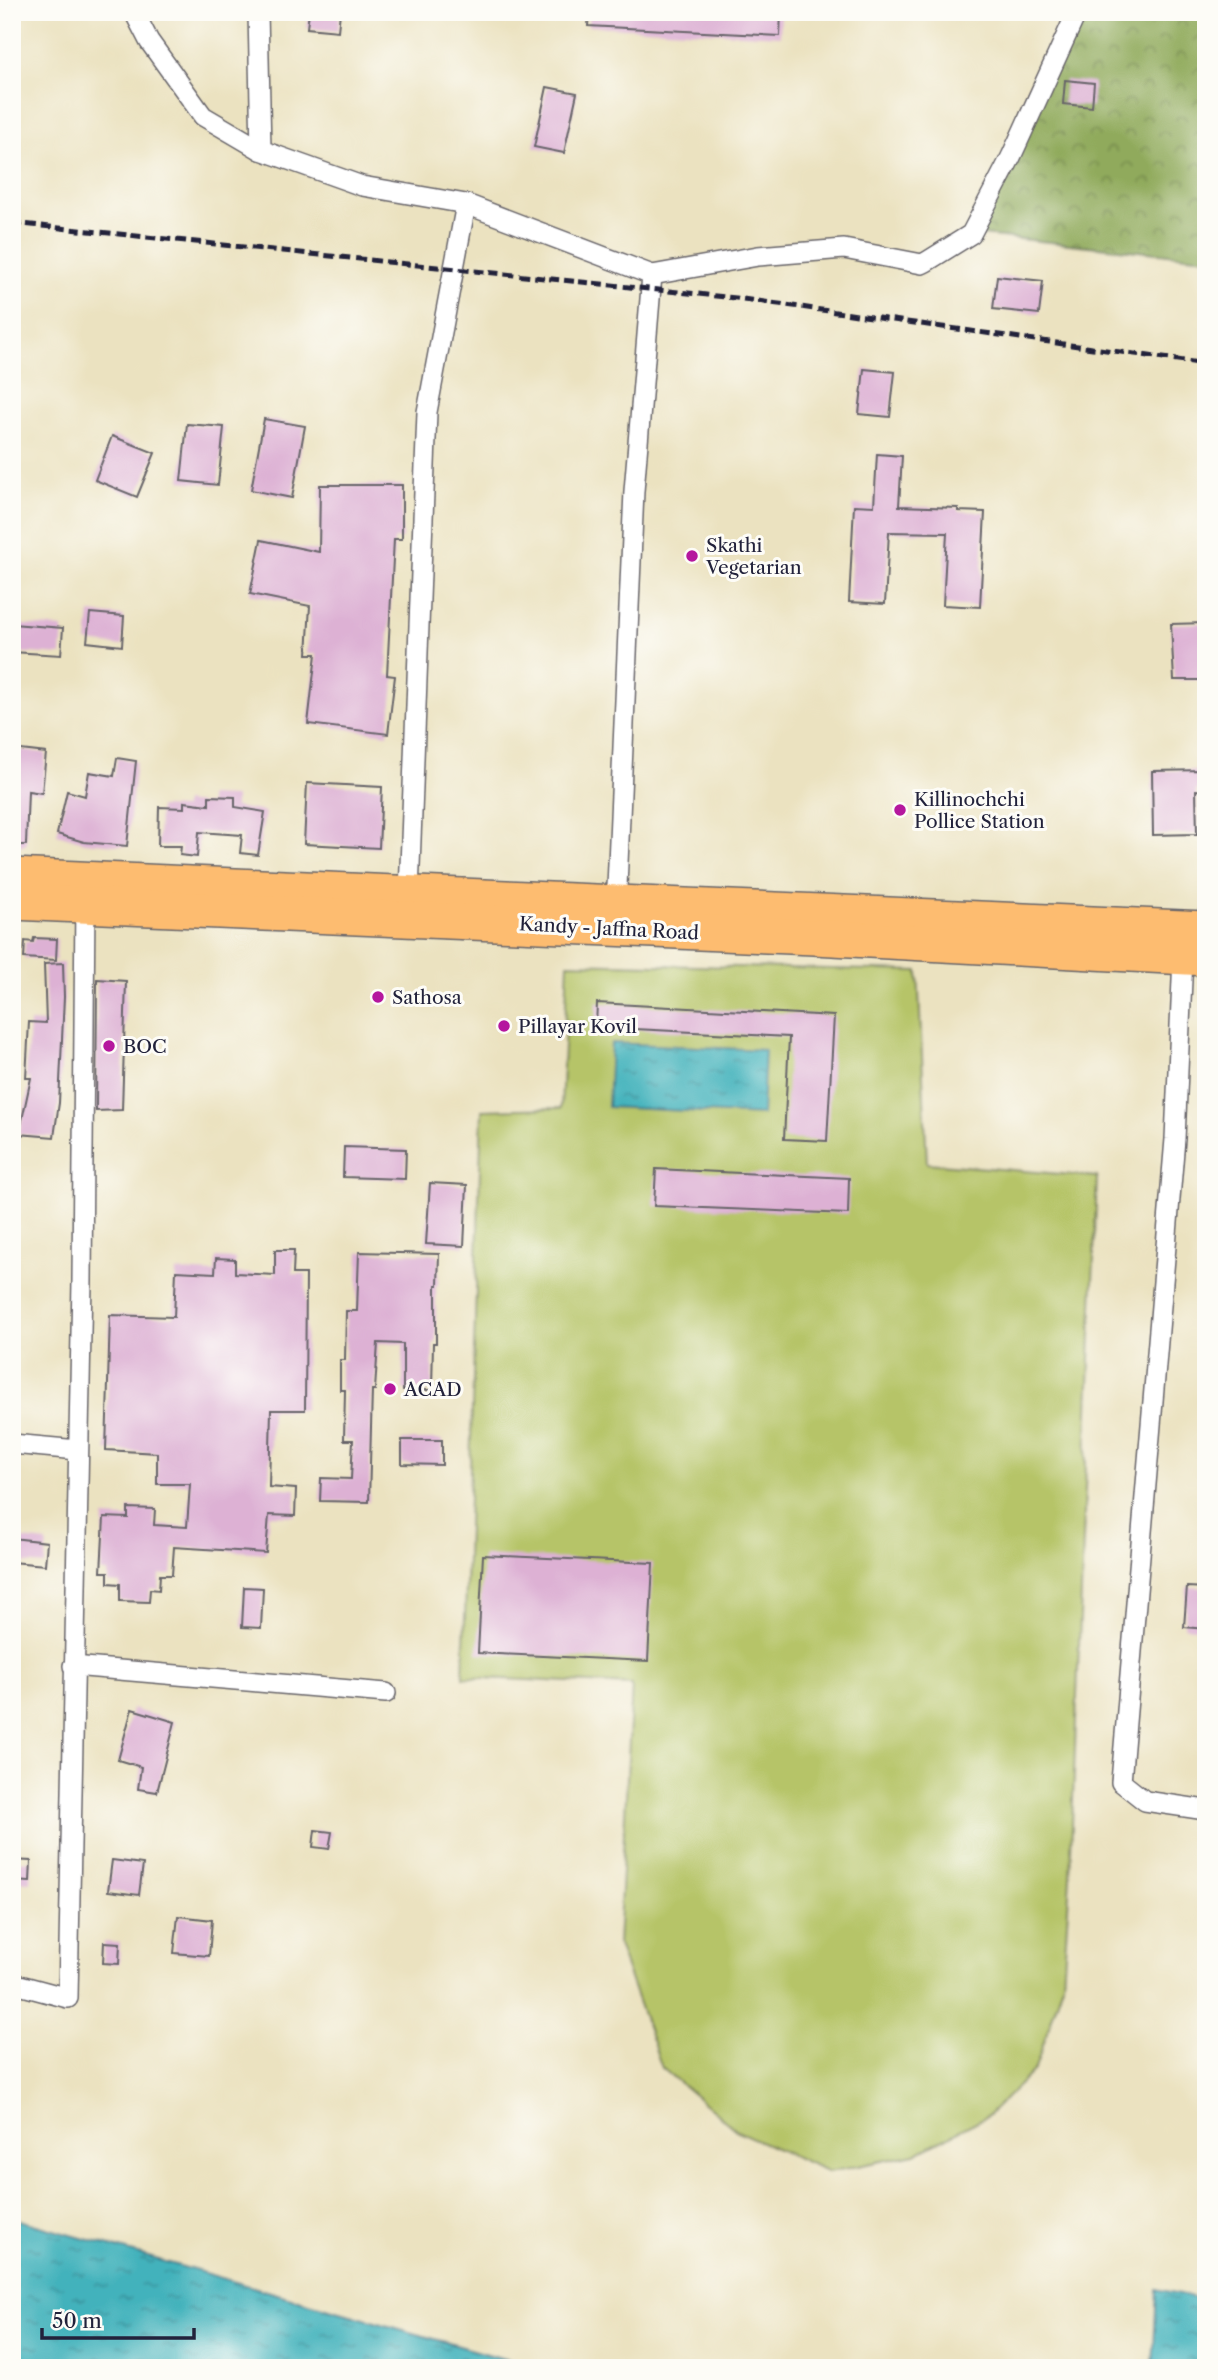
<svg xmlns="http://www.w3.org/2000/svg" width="1218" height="2380" viewBox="0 0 1218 2380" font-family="'Libre Caslon Text',serif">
	<defs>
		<pattern id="forest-crowns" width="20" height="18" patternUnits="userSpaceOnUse" patternTransform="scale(1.75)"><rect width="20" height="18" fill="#90aa5c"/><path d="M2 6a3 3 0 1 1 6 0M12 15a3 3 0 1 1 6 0" fill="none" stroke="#758a4d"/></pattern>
		<pattern id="water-ripples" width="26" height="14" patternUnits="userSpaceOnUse" patternTransform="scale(1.75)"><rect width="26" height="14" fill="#43b2bc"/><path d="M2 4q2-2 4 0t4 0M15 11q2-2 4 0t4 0" fill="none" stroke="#38909a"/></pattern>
	</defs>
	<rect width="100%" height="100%" fill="#fdfcf7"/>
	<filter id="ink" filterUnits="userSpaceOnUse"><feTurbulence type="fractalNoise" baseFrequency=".0143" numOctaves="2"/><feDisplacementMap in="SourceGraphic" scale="14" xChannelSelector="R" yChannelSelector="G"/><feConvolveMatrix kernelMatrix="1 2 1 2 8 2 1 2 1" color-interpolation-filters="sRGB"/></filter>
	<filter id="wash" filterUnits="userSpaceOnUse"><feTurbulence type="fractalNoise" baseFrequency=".00686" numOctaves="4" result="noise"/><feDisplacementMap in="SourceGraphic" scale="28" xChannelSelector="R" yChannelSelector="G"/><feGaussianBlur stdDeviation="1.57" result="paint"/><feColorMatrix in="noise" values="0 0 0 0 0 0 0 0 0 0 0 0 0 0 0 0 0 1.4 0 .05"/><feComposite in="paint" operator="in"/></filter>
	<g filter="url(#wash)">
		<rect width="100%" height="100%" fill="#ebe2c0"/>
		<polygon fill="#b6c467" stroke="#6c7351" stroke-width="2" points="568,963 918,971 927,1163 1097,1177 1070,1877 1063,1984 1035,2069 989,2115 915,2154 829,2172 737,2131 662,2068 618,1945 632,1685 463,1677 482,1110 561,1108"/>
		<polygon fill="url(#forest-crowns)" stroke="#59664c" stroke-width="2" points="1070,12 1206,12 1206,258 971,234"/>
		<g fill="url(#water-ripples)" stroke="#326a7c" stroke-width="2">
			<polygon points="611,1043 765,1050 762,1115 608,1107"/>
			<polygon points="12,2218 515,2362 523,2368 12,2368"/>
			<polygon points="1157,2289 1206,2300 1206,2368 1153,2368"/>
		</g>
		<g id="blocks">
			<g fill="#ddb1d4">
				<polygon points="309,12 340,12 338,31 307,28"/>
				<polygon points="589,12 781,12 780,36 588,26"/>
				<polygon points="1065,80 1094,83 1092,107 1063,104"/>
				<polygon points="547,87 577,93 564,153 534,147"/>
				<polygon points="997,276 1043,281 1039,314 993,309"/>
				<polygon points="864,369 895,372 890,417 859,414"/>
				<polygon points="264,419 305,426 292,498 251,490"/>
				<polygon points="187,424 224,427 218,485 181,481"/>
				<polygon points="112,436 155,453 137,497 95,480"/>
				<polygon points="877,454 902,456 899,506 958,508 958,511 985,512 980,607 943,605 947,533 889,532 885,604 849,602 854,505 874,506"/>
				<polygon points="320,485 402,485 402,539 394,539 387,675 395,676 388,734 308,724 316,654 307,654 310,606 250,594 261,540 319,552"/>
				<polygon points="90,613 124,616 122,646 87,642"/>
				<polygon points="1206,623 1206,680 1174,680 1171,624"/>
				<polygon points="12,624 63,628 61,655 12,652"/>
				<polygon points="12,749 46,753 42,793 28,791 26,845 12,845"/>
				<polygon points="117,758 136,761 127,846 84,842 57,834 67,791 85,796 89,772 114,776"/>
				<polygon points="1206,770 1206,791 1196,790 1197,834 1153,835 1152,771"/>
				<polygon points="307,783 382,787 379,848 304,844"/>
				<polygon points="209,796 235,797 235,807 265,812 258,855 240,853 242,835 199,832 197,857 180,855 181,846 158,846 159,807 184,808 184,802 209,805"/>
				<polygon points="34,938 57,939 56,960 24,958 25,941 33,942"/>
				<polygon points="63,963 64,997 59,1103 54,1137 19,1134 31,1078 26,1078 29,1022 46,1023 44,964"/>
				<polygon points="97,979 126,981 122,1110 96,1111"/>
				<polygon points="597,1003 834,1016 827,1141 784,1139 789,1037 596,1027"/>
				<polygon points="344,1147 406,1149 405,1179 343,1177"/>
				<polygon points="656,1169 849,1178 848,1214 654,1206"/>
				<polygon points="430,1183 467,1185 464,1246 426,1244"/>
				<polygon points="275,1250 294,1250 293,1274 306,1274 305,1410 271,1410 269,1487 296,1489 295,1516 269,1515 266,1553 174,1547 172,1575 160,1575 159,1590 150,1589 149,1602 120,1601 120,1584 108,1583 108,1572 101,1572 104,1517 128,1518 128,1508 155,1509 154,1525 187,1527 190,1484 157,1484 157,1453 106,1450 110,1315 174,1317 176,1271 215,1273 216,1258 235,1259 235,1273 275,1275"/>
				<polygon points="359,1252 439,1254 438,1285 436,1285 436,1343 433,1343 432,1390 403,1390 403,1344 378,1343 375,1390 372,1390 369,1502 320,1501 321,1478 351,1479 353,1440 344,1440 345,1390 340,1390 340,1360 345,1360 346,1311 357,1311"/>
				<polygon points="402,1440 442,1440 442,1465 402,1464"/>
				<polygon points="12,1538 47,1542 45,1565 12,1562"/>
				<polygon points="483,1555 653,1563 648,1661 478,1653"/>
				<polygon points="244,1587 263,1588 261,1628 242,1627"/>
				<polygon points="1187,1587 1206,1588 1206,1629 1184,1627"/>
				<polygon points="132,1709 175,1722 157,1792 138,1789 141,1767 118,1760"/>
				<polygon points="315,1830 332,1832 329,1849 313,1847"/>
				<polygon points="12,1860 31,1861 30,1882 12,1881"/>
				<polygon points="112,1860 143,1864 139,1895 108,1891"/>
				<polygon points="178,1916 212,1920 209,1956 174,1953"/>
				<polygon points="104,1942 120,1943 119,1964 103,1963"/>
			</g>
		</g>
	</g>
	<g filter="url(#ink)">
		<use href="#blocks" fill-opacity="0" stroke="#68656a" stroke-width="2"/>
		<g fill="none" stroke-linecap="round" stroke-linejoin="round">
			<defs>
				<g id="street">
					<polyline points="134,12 149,41 203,116 261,150"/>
					<polyline points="258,12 261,150 362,186 466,204"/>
					<polyline points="652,275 758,256 844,249 922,264 926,262 971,234 1011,157 1077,12"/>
					<polyline points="409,893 427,412 466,204 652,275 634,491 616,910"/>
					<polyline points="1183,957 1175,1139 1121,1782 1145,1801 1206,1810"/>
					<polyline points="12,1444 78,1450"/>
					<polyline points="73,1666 386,1693"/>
					<polyline points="12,1983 68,1998 82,1281 85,897"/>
				</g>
				<g id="highway">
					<polyline points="12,876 1206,929"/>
					<polyline points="12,902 814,937 1206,958"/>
				</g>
			</defs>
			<use href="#street" stroke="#68656a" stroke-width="22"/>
			<use href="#highway" stroke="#68656a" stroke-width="38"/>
			<use href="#street" stroke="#fff" stroke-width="19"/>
			<use href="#highway" stroke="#fdbc6f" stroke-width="35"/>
			<polyline stroke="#22223b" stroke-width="5" stroke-dasharray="10 5" stroke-linecap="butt" points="12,223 736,298 1206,364"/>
		</g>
	</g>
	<g fill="#b5179e" stroke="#fdfcf7" stroke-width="2.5">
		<circle cx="692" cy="556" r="7"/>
		<circle cx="900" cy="810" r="7"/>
		<circle cx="378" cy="997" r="7"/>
		<circle cx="504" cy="1026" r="7"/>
		<circle cx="109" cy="1046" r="7"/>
		<circle cx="390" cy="1389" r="7"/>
	</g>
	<g text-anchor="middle" stroke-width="6" stroke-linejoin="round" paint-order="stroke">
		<g font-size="19" fill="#22223b" stroke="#fdfcf7" text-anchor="start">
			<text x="706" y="552">Skathi<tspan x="706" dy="22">Vegetarian</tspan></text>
			<text x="914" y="806">Killinochchi<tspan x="914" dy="22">Pollice Station</tspan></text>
			<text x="392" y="1004">Sathosa</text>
			<text x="518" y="1033">Pillayar Kovil</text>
			<text x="123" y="1053">BOC</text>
			<text x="404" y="1396">ACAD</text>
		</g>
		<g font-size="19" fill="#22223b" stroke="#fdfcf7">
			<text transform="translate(609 928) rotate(3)" y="7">Kandy - Jaffna Road</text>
		</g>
	</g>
	<rect width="1218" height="2380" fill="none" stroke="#fdfcf7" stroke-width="42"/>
	<path d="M42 2328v10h152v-10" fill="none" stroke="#22223b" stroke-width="3.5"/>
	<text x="52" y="2328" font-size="21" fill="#22223b" stroke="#fdfcf7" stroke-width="5" paint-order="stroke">50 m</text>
</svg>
